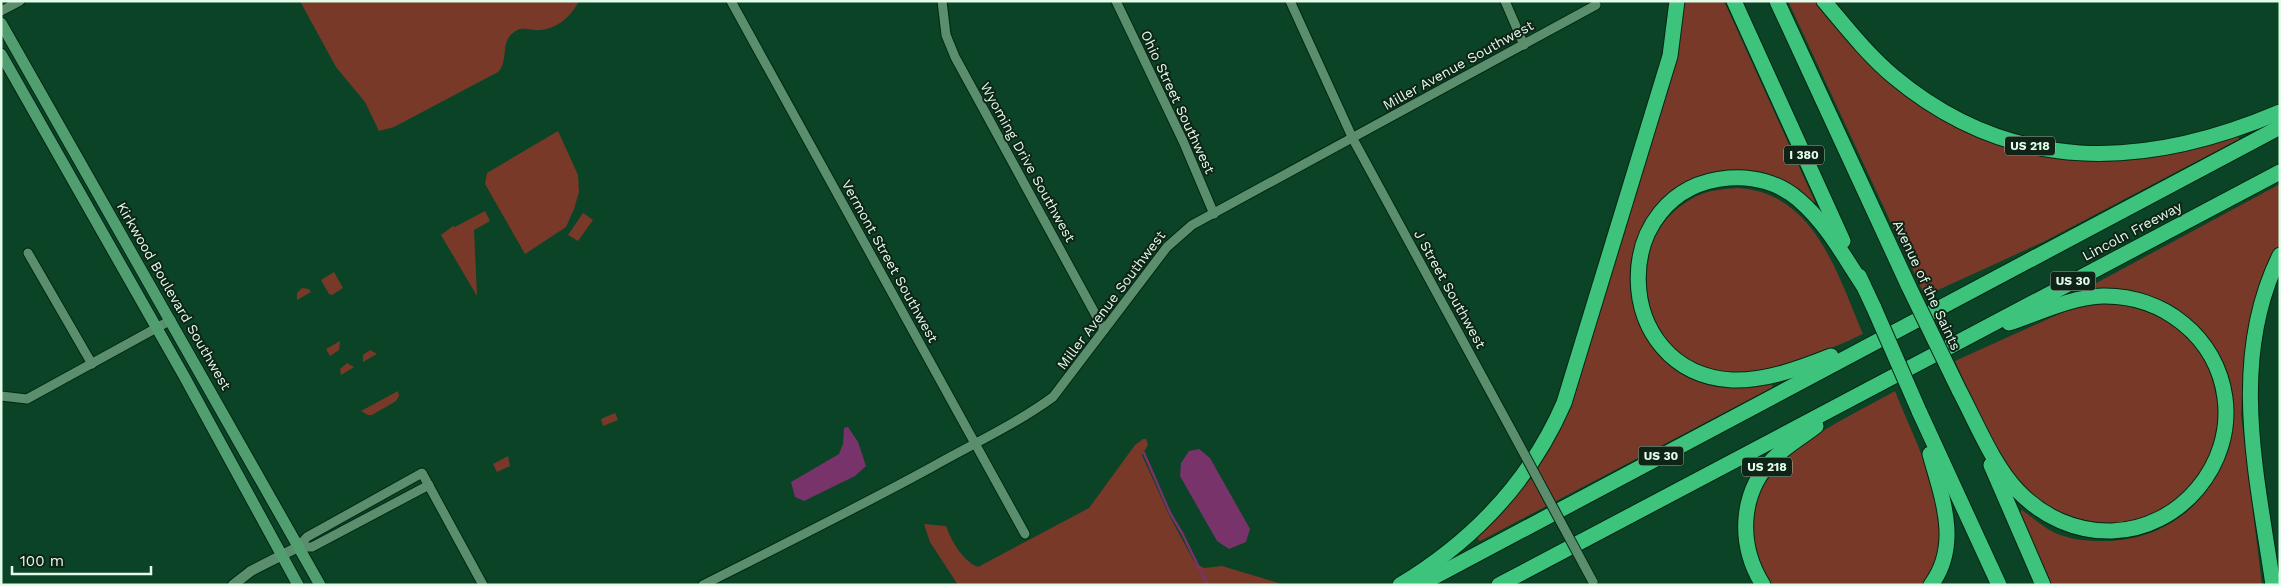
<svg xmlns="http://www.w3.org/2000/svg" width="2281" height="586" viewBox="0 0 2281 586" font-family="'Work Sans',sans-serif">
	<rect width="100%" height="100%" fill="#0b4326"/>
	<g fill="#793929">
		<path d="M 300,1 L 579,1 C 570,18 555,31 535,30 C 526,29 520,27 513,33 C 500,42 509,61 498,72 L 394,127 L 379,131 L 365,102 L 336,67 Z"/>
		<path d="M 1683,1 L 1724,1 L 1815,202 L 1812,203 L 1734,173 C 1716,181 1697,190 1679,199 C 1671,202 1661,205 1655,210 C 1647,216 1642,231 1638,240 C 1630,255 1629,271 1630,288 C 1635,340 1675,377 1726,386 C 1740,389 1757,385 1771,382 L 1773,387 L 1480,541 L 1477,538 C 1518,502 1541,463 1566,416 Z"/>
		<path d="M 1788,1 L 1816,1 C 1823,10 1829,20 1837,28 C 1852,43 1870,57 1886,71 C 1902,85 1919,104 1937,116 C 2031,171 2137,174 2237,135 L 2239,139 L 2043,242 L 1925,296 Z"/>
		<polygon points="558,131 578,175 579,192 574,209 566,227 525,254 485,184 487,173"/>
		<path d="M 2280,184 C 2280,203 2281,224 2280,242 C 2278,256 2266,270 2262,285 C 2249,328 2243,369 2241,414 L 2262,585 L 2051,585 L 2019,514 L 2022,510 C 2032,517 2042,526 2053,532 C 2068,539 2085,541 2101,541 C 2154,542 2200,514 2221,465 C 2225,455 2234,420 2231,410 C 2226,392 2213,373 2205,355 C 2199,343 2195,328 2187,318 C 2170,294 2118,288 2092,290 L 2089,287 Z"/>
		<path d="M 1737,188 C 1815,192 1837,274 1863,334 C 1829,350 1761,379 1723,372 C 1634,356 1616,236 1697,196 C 1710,190 1724,189 1737,188 Z"/>
		<polygon points="485,211 490,221 474,230 477,296 441,235 453,226 455,227"/>
		<polygon points="583,213 593,220 578,241 568,235"/>
		<polygon points="334,272 343,288 332,295 329,294 321,280"/>
		<polygon points="302,288 309,289 311,292 297,300 297,293"/>
		<path d="M 2098,303 C 2159,305 2208,336 2217,400 C 2219,412 2221,426 2217,438 C 2215,447 2205,472 2199,479 C 2193,486 2164,513 2156,516 C 2147,521 2119,528 2109,528 C 2101,529 2091,523 2083,521 C 2072,518 2053,516 2044,508 C 1999,472 1978,412 1955,361 L 2068,310 Z"/>
		<polygon points="340,341 339,350 330,356 326,349"/>
		<polygon points="370,350 377,354 363,362 363,355"/>
		<polygon points="347,363 354,367 341,375 340,369"/>
		<polygon points="398,391 399,396 396,401 372,415 368,415 361,411"/>
		<path d="M 1895,391 C 1912,435 1945,496 1941,542 C 1940,557 1931,572 1924,585 L 1770,585 C 1761,573 1759,560 1755,546 C 1734,464 1838,424 1895,391 Z"/>
		<polygon points="615,413 618,420 603,426 601,419"/>
		<path d="M 1143,439 L 1146,439 L 1148,445 L 1142,455 L 1169,515 L 1195,563 L 1204,568 L 1222,566 L 1285,585 L 958,585 L 930,542 L 924,524 L 946,526 C 952,542 962,560 978,567 L 1089,508 L 1135,445 Z"/>
		<polygon points="508,456 510,466 497,472 493,464"/>
	</g>
	<g fill="#77336a">
		<polygon points="848,427 858,442 866,466 855,476 804,501 795,497 791,482 839,454 843,444 844,428"/>
		<polygon points="1199,449 1210,458 1250,529 1246,542 1229,549 1217,541 1180,476 1181,463 1189,451"/>
	</g>
	<g fill="none" stroke-linecap="round" stroke-linejoin="round">
		<g stroke="#77336a" stroke-width="2.5">
			<polyline points="1144,453 1170,513 1182,533 1207,584"/>
			<polyline points="1193,585 1211,585"/>
		</g>
		<defs>
			<g id="minor">
				<polyline points="731,1 1025,534"/>
				<polyline points="942,1 946,35 955,57 1104,330"/>
				<polyline points="1116,1 1183,141 1214,214"/>
				<polyline points="1290,1 1353,139 1514,435"/>
				<polyline points="1505,1 1524,45"/>
				<polyline points="1,11 20,1"/>
				<polyline points="28,253 92,364"/>
				<polyline points="1,396 27,399 171,320"/>
				<polyline points="298,547 307,537 422,473 483,585"/>
				<polyline points="298,547 312,547 429,485"/>
				<path d="M 703,585 C 780,546 857,508 932,467 C 973,444 1016,424 1053,397 L 1167,247 L 1192,225 L 1596,5"/>
			</g>
			<polyline id="tertiary" points="233,585 251,571 298,547"/>
			<g id="secondary">
				<polyline points="1,23 320,585"/>
				<polyline points="1,54 184,376 298,585"/>
			</g>
			<g id="motorway">
				<polyline points="1734,1 1843,241"/>
				<polyline points="1777,1 1909,287"/>
				<path d="M 1824,1 C 1846,27 1867,54 1893,76 C 2011,175 2144,170 2280,112"/>
				<polyline points="1859,276 1874,308"/>
				<path d="M 1831,356 C 1801,368 1766,381 1732,380 C 1609,373 1606,188 1729,178 C 1754,176 1780,183 1799,200 C 1826,223 1843,255 1863,285"/>
				<path d="M 1959,390 C 1976,422 1993,465 2018,491 C 2043,517 2076,532 2112,531 C 2180,529 2234,465 2225,398 C 2217,337 2163,295 2103,296 C 2071,297 2039,313 2009,323"/>
				<polyline points="1919,411 1999,585"/>
				<path d="M 1930,454 C 1942,498 1961,544 1931,585"/>
				<polyline points="1991,465 2043,585"/>
				<path d="M 1400,585 C 1473,541 1530,481 1564,403 L 1670,56 L 1677,1"/>
				<polyline points="1419,585 2280,127"/>
				<polyline points="1499,585 2280,172"/>
				<path d="M 1763,585 C 1738,545 1739,494 1773,459 C 1786,446 1802,437 1816,426"/>
				<path d="M 2273,585 C 2257,475 2228,360 2280,255"/>
			</g>
		</defs>
		<use href="#minor" stroke="#002712" stroke-width="11"/>
		<use href="#tertiary" stroke="#002712" stroke-width="12"/>
		<use href="#secondary" stroke="#002712" stroke-width="13"/>
		<use href="#motorway" stroke="#002712" stroke-width="17"/>
		<use href="#minor" stroke="#5a8e6d" stroke-width="9"/>
		<use href="#tertiary" stroke="#5a8e6d" stroke-width="10"/>
		<use href="#secondary" stroke="#519e71" stroke-width="11"/>
		<use href="#motorway" stroke="#3dc37b" stroke-width="15"/>
		<defs>
			<polyline id="minor-bridge" points="1514,435 1593,582"/>
			<g id="motorway-bridge">
				<polyline points="1909,287 1959,390"/>
				<polyline points="1874,308 1919,411"/>
			</g>
		</defs>
		<use href="#minor-bridge" stroke="#002712" stroke-width="11" stroke-linecap="butt"/>
		<use href="#motorway-bridge" stroke="#002712" stroke-width="17" stroke-linecap="butt"/>
		<use href="#minor-bridge" stroke="#5a8e6d" stroke-width="9"/>
		<use href="#motorway-bridge" stroke="#3dc37b" stroke-width="15"/>
	</g>
	<g text-anchor="middle" stroke-width="4" stroke-linejoin="round" paint-order="stroke">
		<g fill="#0f2417" stroke="#a2bbaa" stroke-width="1">
			<rect x="2005" y="136.5" width="50" height="19" rx="4"/>
			<rect x="1784" y="145.5" width="40" height="19" rx="4"/>
			<rect x="2050.5" y="271.5" width="45" height="19" rx="4"/>
			<rect x="1638.5" y="446.5" width="45" height="19" rx="4"/>
			<rect x="1742" y="457.5" width="50" height="19" rx="4"/>
		</g>
		<g font-size="12" font-weight="bold" fill="#e1fce9">
			<text x="2030" y="150">US 218</text>
			<text x="1804" y="159">I 380</text>
			<text x="2073" y="285">US 30</text>
			<text x="1661" y="460">US 30</text>
			<text x="1767" y="471">US 218</text>
		</g>
		<g font-size="14" fill="#e1fce9" stroke="#0f2417">
			<text transform="translate(1458 65) rotate(-29)" y="5">Miller Avenue Southwest</text>
			<text transform="translate(1178 102) rotate(65)" y="5">Ohio Street Southwest</text>
			<text transform="translate(1028 162) rotate(61)" y="5">Wyoming Drive Southwest</text>
			<text transform="translate(2132 231) rotate(-28)" y="5">Lincoln Freeway</text>
			<text transform="translate(890 261) rotate(61)" y="5">Vermont Street Southwest</text>
			<text transform="translate(1927 285) rotate(65)" y="5">Avenue of the Saints</text>
			<text transform="translate(1450 289) rotate(61)" y="5">J Street Southwest</text>
			<text transform="translate(174 296) rotate(60)" y="5">Kirkwood Boulevard Southwest</text>
			<text transform="translate(1111 300) rotate(-53)" y="5">Miller Avenue Southwest</text>
		</g>
	</g>
	<rect width="2281" height="586" fill="none" stroke="#e1fce9" stroke-width="5"/>
	<path d="M12 566v8h139v-8" fill="none" stroke="#e1fce9" stroke-width="2.5"/>
	<text x="20" y="566" font-size="15" fill="#e1fce9" stroke="#0f2417" stroke-width="4" paint-order="stroke">100 m</text>
</svg>
